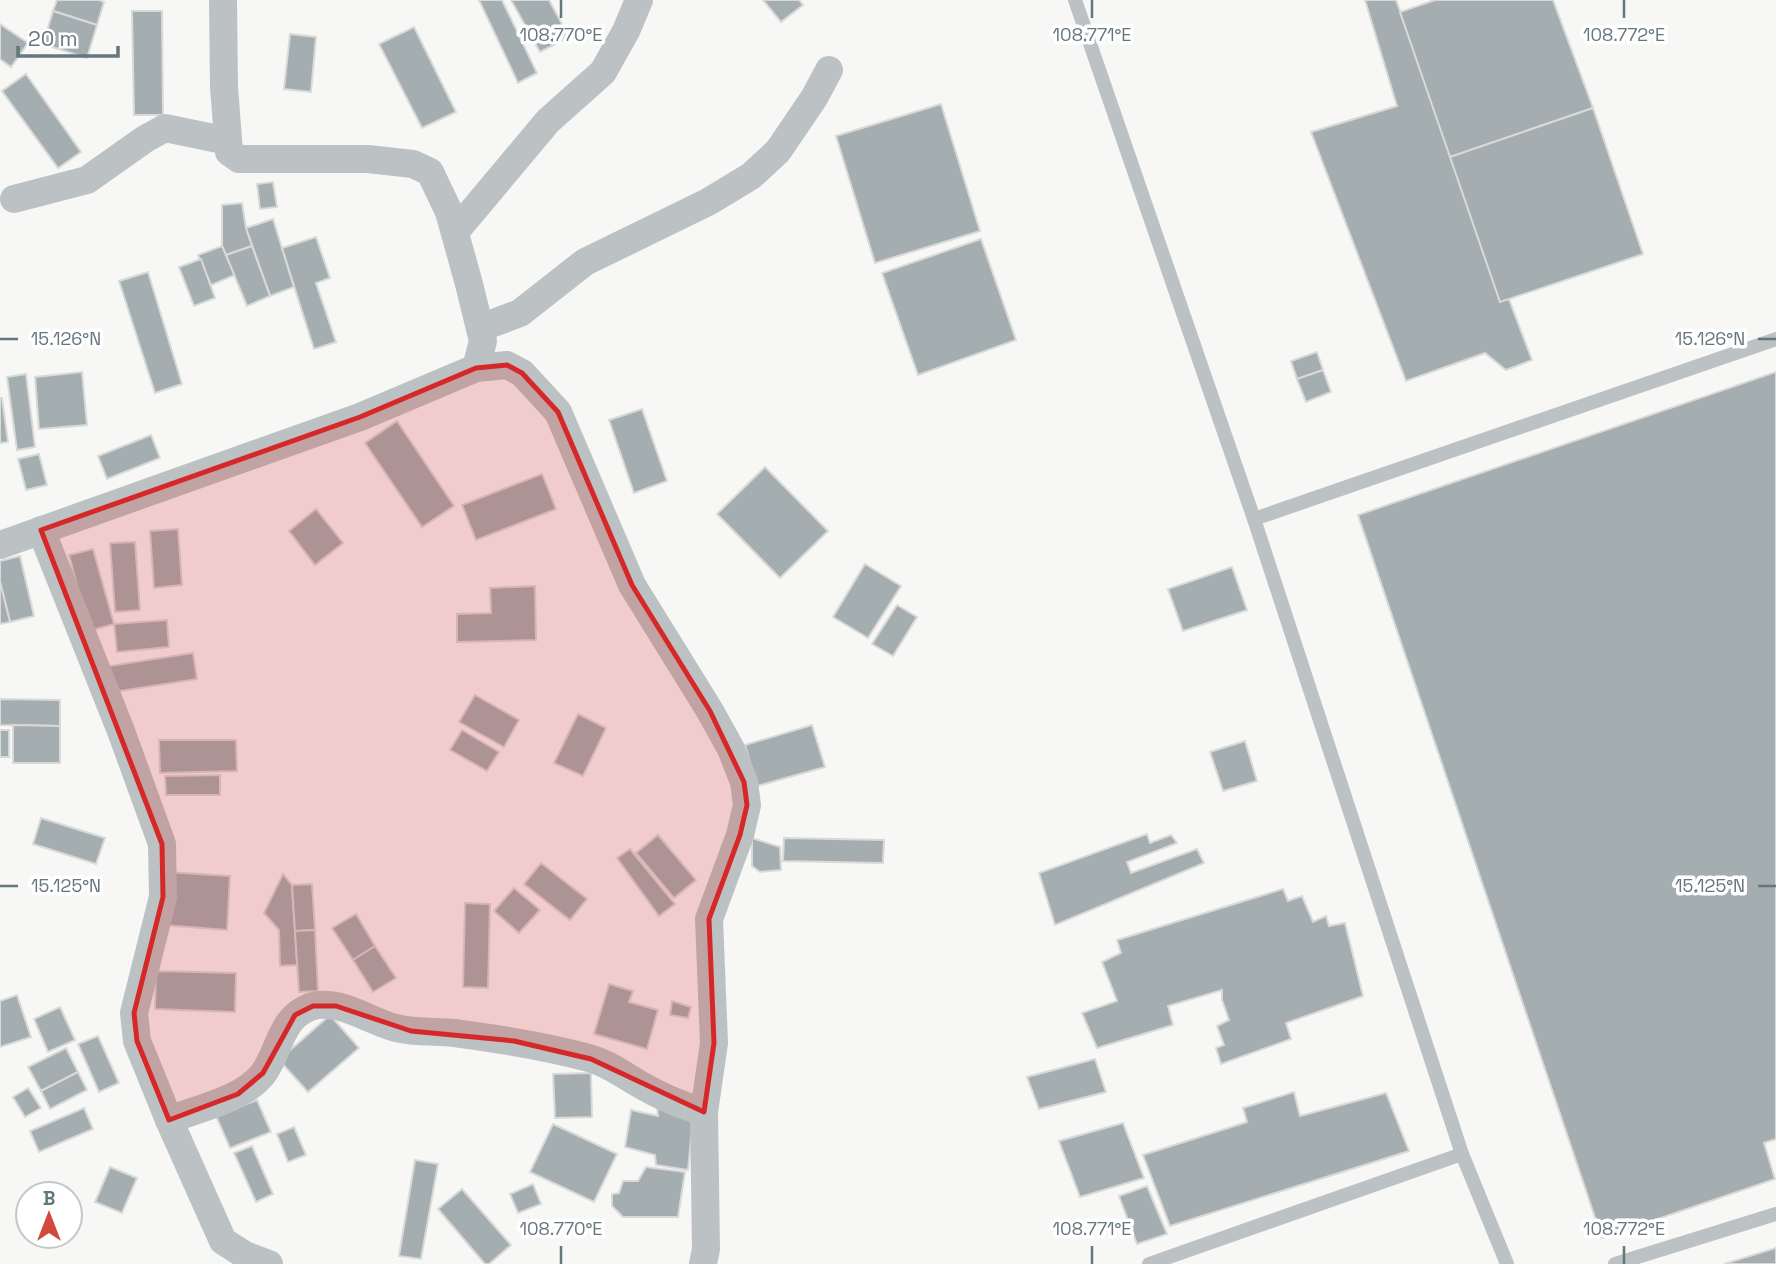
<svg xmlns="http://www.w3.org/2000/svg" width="1776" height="1264" viewBox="0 0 1776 1264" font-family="'Space Grotesk',sans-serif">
	<rect width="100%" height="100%" fill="#f7f7f5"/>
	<g fill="#a4aeb1" stroke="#d9d9d7" stroke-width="2">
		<polygon points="57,0 99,0 104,2 97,25 53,11"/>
		<polygon points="479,0 502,0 537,73 518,83"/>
		<polygon points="511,0 549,0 569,37 540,52"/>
		<polygon points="763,0 799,0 803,5 781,22"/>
		<polygon points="1365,0 1396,0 1532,360 1506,370 1485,353 1406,381 1311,132 1397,106"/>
		<polygon points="1435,0 1553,0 1593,108 1450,157 1400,12"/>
		<polygon points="53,11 97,25 87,58 43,44"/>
		<polygon points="132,11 162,11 163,115 134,115"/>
		<polygon points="0,24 28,43 11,67 0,59"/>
		<polygon points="414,27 456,112 422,128 379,44"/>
		<polygon points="290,34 316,37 311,92 284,89"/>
		<polygon points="26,74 81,152 58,168 2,91"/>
		<polygon points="941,104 980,231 875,263 836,136"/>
		<polygon points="1593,108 1643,254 1500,302 1450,157"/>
		<polygon points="273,182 277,207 260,209 257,184"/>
		<polygon points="242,203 246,228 252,246 226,255 222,246 222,205"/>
		<polygon points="273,219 294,287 270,296 246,228"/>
		<polygon points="316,237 330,278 316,283 336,342 314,349 282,248"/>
		<polygon points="981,239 1016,340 918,375 882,273"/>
		<polygon points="222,246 235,275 211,285 198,255"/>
		<polygon points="252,246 270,296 247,306 226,255"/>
		<polygon points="201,259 215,298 194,306 179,267"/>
		<polygon points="148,272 182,384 155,393 119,281"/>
		<polygon points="1317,352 1323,370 1297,379 1291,361"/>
		<polygon points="1323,370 1331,392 1306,402 1297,379"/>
		<polygon points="82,372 87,425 39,429 35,377"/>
		<polygon points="1776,372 1776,1139 1764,1143 1775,1179 1602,1238 1358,515"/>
		<polygon points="26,374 35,447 17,450 7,377"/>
		<polygon points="0,398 2,398 8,442 0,443"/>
		<polygon points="642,409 667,481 634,493 609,420"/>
		<polygon points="397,421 454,506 422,527 365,443"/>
		<polygon points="151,435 160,458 107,479 98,456"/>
		<polygon points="39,454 47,485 26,490 18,459"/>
		<polygon points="765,467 828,531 780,578 717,514"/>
		<polygon points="542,474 556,509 476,540 462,505"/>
		<polygon points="316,509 343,543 315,565 289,531"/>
		<polygon points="178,529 182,585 154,588 150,531"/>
		<polygon points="135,542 140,610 115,612 110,543"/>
		<polygon points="93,549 114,624 89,631 69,555"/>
		<polygon points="20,556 34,616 10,622 0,582 0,561"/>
		<polygon points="865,564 901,586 868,638 833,617"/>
		<polygon points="1232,567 1247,610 1183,631 1168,589"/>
		<polygon points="0,582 10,622 0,624"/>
		<polygon points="535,586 536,640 457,642 457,614 491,613 490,588"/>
		<polygon points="897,605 917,617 893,656 872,644"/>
		<polygon points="167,620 169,647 117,652 114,624"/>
		<polygon points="193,653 197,679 107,693 103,667"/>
		<polygon points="475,695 519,720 504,747 459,722"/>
		<polygon points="0,699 60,700 60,726 0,725"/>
		<polygon points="578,714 606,728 583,776 554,763"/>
		<polygon points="13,725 60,726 60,763 13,763"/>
		<polygon points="812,725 825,767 757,786 745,745"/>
		<rect x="0" y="730" width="9" height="27"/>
		<polygon points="462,730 499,752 487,771 450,750"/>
		<polygon points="159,740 236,740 237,771 160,773"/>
		<polygon points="1245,741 1257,781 1223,791 1210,752"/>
		<polygon points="220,775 220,795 166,795 165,776"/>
		<polygon points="41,818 105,838 96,864 33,844"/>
		<polygon points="1147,834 1150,843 1171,835 1177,843 1127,862 1131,873 1197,849 1204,863 1055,925 1039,873"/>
		<polygon points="658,835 696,880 674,898 636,853"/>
		<polygon points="752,838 780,847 781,870 760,872 752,866"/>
		<polygon points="784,838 884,840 883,863 783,861"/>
		<polygon points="630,849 675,904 659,916 617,858"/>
		<polygon points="541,863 587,899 570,920 524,884"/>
		<polygon points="167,872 230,876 227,930 163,925"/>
		<polygon points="283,874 292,885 297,965 280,966 279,930 264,913"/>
		<polygon points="312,884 315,930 295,931 292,885"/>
		<polygon points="514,888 540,910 519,933 494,911"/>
		<polygon points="1283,889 1288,901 1302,896 1313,922 1326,916 1329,926 1345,923 1363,996 1286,1023 1291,1039 1221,1064 1216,1048 1224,1045 1217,1026 1229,1020 1222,1000 1222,990 1168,1006 1173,1025 1097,1048 1082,1013 1117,1001 1102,962 1121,953 1117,940"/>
		<polygon points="465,903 490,904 488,988 463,987"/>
		<polygon points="356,914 375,946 353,960 332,928"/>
		<polygon points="315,930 318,991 299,992 295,931"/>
		<polygon points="375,946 396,978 373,992 353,960"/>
		<polygon points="156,971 236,973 235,1012 155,1009"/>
		<polygon points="609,984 633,991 629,1002 658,1010 647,1049 594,1034"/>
		<polygon points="17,995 31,1037 0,1047 0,1001"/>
		<polygon points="672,1001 691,1007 688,1018 670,1015"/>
		<polygon points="60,1007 75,1040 48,1052 34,1019"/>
		<polygon points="330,1015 359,1048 308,1092 279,1060"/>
		<polygon points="98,1036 119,1083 99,1092 78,1044"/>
		<polygon points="66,1048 78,1072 41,1091 28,1067"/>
		<polygon points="1095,1059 1106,1092 1039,1109 1027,1077"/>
		<polygon points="78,1072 87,1090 50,1109 41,1091"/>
		<polygon points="591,1073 592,1117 555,1118 553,1074"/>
		<polygon points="28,1088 41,1108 25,1117 13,1097"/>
		<polygon points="1294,1092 1300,1116 1386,1093 1409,1151 1170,1226 1143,1155 1247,1122 1243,1108"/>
		<polygon points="257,1100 271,1132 230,1148 216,1116"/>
		<polygon points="657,1106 693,1117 688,1170 656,1165 655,1155 625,1147 631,1110 658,1116"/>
		<polygon points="84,1108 93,1129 39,1152 30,1131"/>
		<polygon points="1123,1123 1144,1178 1080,1197 1059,1141"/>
		<polygon points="553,1124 617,1154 594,1202 530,1172"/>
		<polygon points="294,1127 306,1155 288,1162 277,1134"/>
		<polygon points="252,1146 273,1194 256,1202 234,1153"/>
		<polygon points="415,1160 438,1164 421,1259 399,1256"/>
		<polygon points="110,1167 137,1178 122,1213 95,1202"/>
		<polygon points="646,1167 685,1172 678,1217 623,1217 612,1206 612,1194 619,1193 623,1181 638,1181"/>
		<polygon points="533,1184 541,1204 518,1213 510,1194"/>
		<polygon points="1147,1186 1167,1234 1137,1244 1119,1196"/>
		<polygon points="462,1189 511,1245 489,1264 485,1264 438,1209"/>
		<polygon points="1776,1248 1776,1264 1724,1264"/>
	</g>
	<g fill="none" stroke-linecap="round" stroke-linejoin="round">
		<g stroke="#bcc2c4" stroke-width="14">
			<polyline points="1075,0 1254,519 1462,1154 1507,1264"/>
			<polyline points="1254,519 1776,339"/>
			<polyline points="1149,1264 1462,1154"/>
			<polyline points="1615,1264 1776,1214"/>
		</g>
		<g stroke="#bcc2c4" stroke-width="28">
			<polyline points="223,0 224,87 229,152 239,159 368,159 413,164 430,172 449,212 469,284 483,341 476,368"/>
			<polyline points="14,199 87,180 145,139 165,128 228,141"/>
			<polyline points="455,232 548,121 603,72 626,31 639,0"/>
			<polyline points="480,328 520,313 585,262 708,202 751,176 778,151 814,98 829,70"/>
			<polyline points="41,530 121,731 162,844 163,897 134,1013 137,1041 169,1120 223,1241 245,1255 269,1264"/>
			<polyline points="0,545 360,417 476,368 507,365 522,373 558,412 632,585 710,711 731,749 744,782 747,805 740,835 709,919 714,1043 704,1112 706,1249 703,1264"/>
			<path d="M 169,1120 C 199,1108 242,1100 263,1074 C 280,1051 280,1018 310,1007 C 338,997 370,1022 396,1028 C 415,1033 435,1031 454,1033 C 500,1039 545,1046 589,1058 C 610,1064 623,1075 641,1085 C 661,1097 681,1105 704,1112"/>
		</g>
	</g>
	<path fill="#d62828" fill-opacity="0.2" stroke="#d62828" stroke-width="5" stroke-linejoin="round" d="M 507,365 L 522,373 L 558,412 L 632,585 L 710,711 L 744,782 L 747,805 L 740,835 L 709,919 L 714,1043 L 704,1112 L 591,1059 L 514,1041 L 411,1031 L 336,1006 L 313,1006 L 295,1015 L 263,1073 L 238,1094 L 169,1120 L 137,1041 L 134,1013 L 163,897 L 162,844 L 41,530 L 360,417 L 476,368 Z"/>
	<path fill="none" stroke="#65767d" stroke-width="2.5" d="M 561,0 L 561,18M 1092,0 L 1092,18M 1624,0 L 1624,18M 0,339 L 18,339M 1758,339 L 1776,339M 0,886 L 18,886M 1758,886 L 1776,886M 561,1246 L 561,1264M 1092,1246 L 1092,1264M 1624,1246 L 1624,1264"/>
	<g font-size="18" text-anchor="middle" fill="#65767d" stroke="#fff" stroke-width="7" stroke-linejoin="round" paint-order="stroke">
		<text x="561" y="41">108.770°E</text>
		<text x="1092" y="41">108.771°E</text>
		<text x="1624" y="41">108.772°E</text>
		<text x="66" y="345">15.126°N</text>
		<text x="1710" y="345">15.126°N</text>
		<text x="66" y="892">15.125°N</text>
		<text x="1710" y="892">15.125°N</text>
		<text x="561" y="1235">108.770°E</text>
		<text x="1092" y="1235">108.771°E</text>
		<text x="1624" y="1235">108.772°E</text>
	</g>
	<g transform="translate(49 1215)"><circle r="33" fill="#ffffff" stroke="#c1c8cb" stroke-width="2"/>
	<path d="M0-5L12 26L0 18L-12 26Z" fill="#d1493b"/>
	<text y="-10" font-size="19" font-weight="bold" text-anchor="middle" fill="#65767d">B</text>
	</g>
	<path d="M18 46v10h100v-10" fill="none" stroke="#65767d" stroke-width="3.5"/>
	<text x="28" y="46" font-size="21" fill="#65767d" stroke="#ffffff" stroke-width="5" paint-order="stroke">20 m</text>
</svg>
